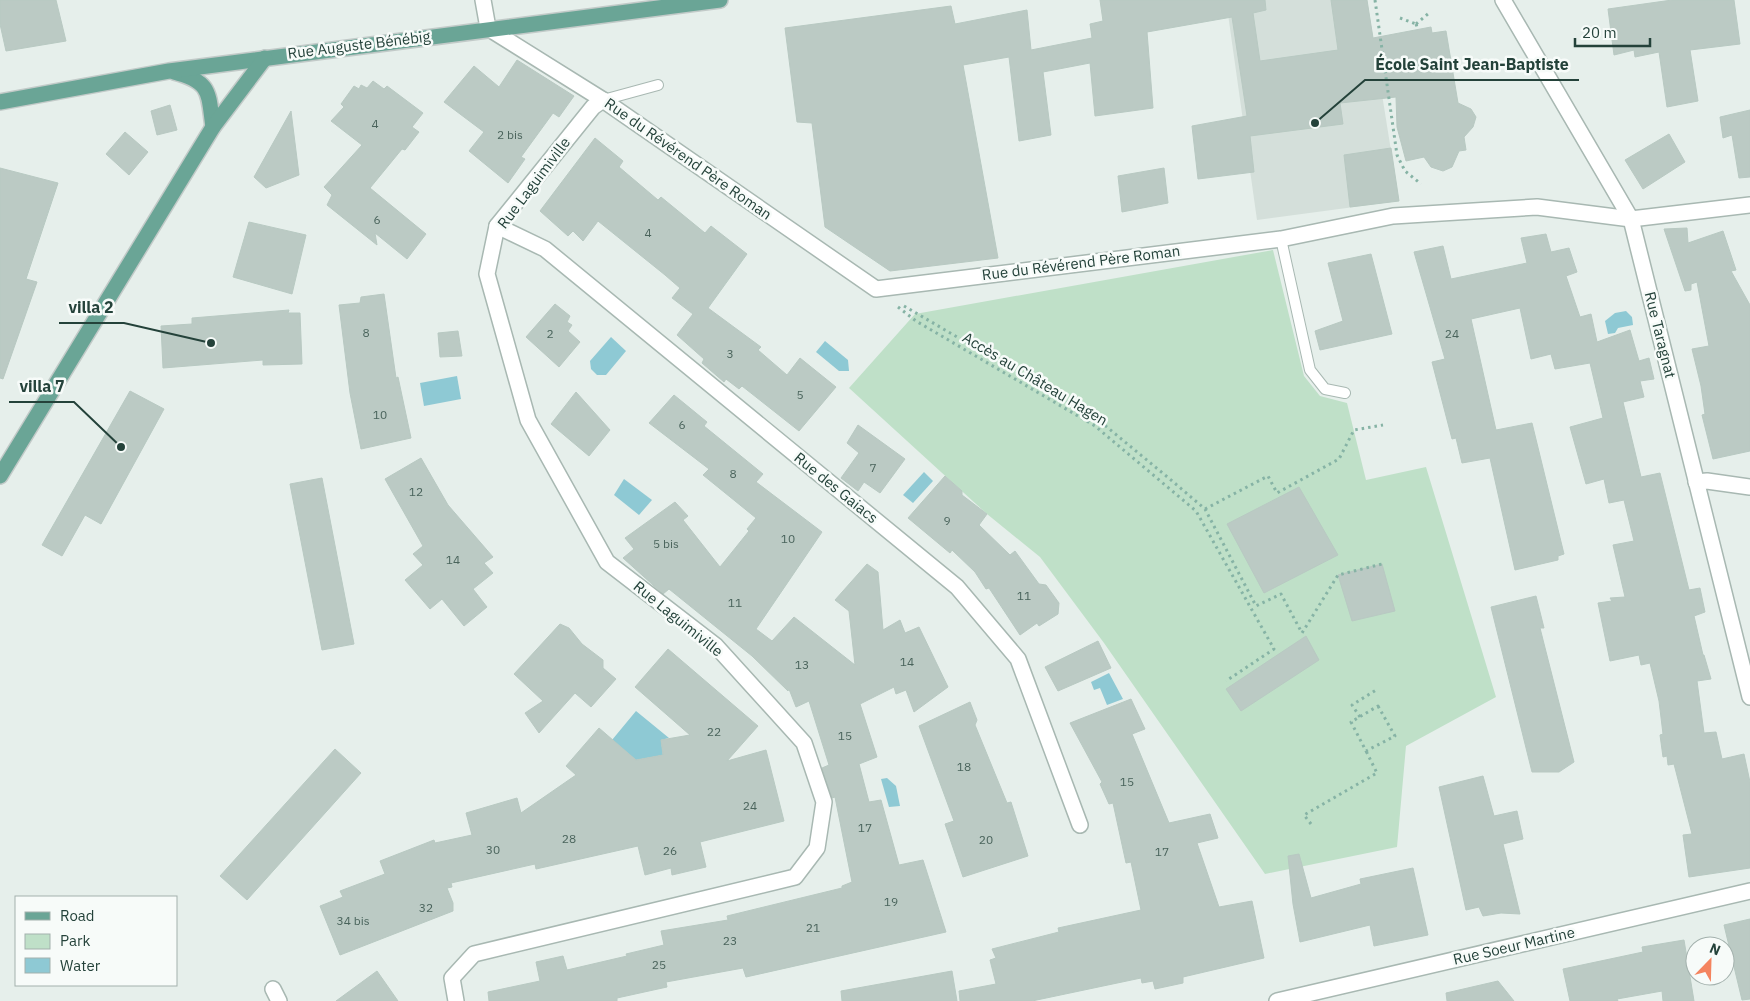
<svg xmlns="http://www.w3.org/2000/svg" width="1750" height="1001" viewBox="0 0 1750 1001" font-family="'IBM Plex Sans',sans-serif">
	<rect width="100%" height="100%" fill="#e6efeb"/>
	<polygon fill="#d4dfda" points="1226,0 1367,0 1399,201 1257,220"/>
	<polygon fill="#bfe0c8" points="1273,250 1304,376 1320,396 1347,403 1366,480 1426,467 1496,697 1406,746 1397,847 1265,874 1104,643 1040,557 987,514 849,388 915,314"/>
	<g fill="#8ec9d4">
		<polygon points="1626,311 1632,317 1633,325 1618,328 1615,333 1608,334 1605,321 1615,313"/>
		<polygon points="611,337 626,351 606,375 597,375 591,369 590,361"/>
		<polygon points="825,341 848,360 849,371 839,371 816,352"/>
		<polygon points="457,376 461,399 424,406 420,383"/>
		<polygon points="924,472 933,481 913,503 903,495"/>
		<polygon points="624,479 652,500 639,515 614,495"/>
		<polygon points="1109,673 1123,699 1107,705 1100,688 1094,690 1091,682"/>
		<polygon points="636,711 669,738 661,740 663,755 636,760 612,740"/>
		<polygon points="887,778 896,786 900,806 889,807 881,779"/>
	</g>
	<g fill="#bbcac4" stroke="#b8c9c2">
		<polygon points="0,0 56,0 66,41 6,51 0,24"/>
		<polygon points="1100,0 1265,0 1266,10 1253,13 1260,61 1338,50 1331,0 1367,0 1373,38 1431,27 1432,33 1446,31 1458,103 1471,109 1476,117 1473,127 1464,137 1466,150 1459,151 1452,167 1443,171 1431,167 1424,157 1406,161 1397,127 1396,97 1340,103 1343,124 1250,136 1254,172 1198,179 1192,126 1247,116 1232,17 1147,32 1153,108 1095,116 1090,63 1043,72 1051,135 1019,141 1009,57 963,65 998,258 890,271 825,227 812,123 797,122 785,28 951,6 955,24 1027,10 1031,50 1092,38 1090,24 1103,21"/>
		<polygon points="1672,0 1734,0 1740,44 1690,50 1698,101 1667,107 1659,52 1635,57 1634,50 1614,55 1608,9"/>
		<polygon points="517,60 574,96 559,117 553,113 521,157 525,159 508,183 469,151 484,132 444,102 474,66 499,87"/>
		<polygon points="373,81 384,89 387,86 423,113 412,127 419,132 405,150 402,149 370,188 426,234 407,259 375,233 377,245 327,205 332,195 324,187 362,145 331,121 344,107 341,104 354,86 359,89 361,85 367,88"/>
		<polygon points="170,105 177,130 157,135 151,111"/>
		<polygon points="1750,110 1750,177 1739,178 1732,135 1723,138 1720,117"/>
		<polygon points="291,111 299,175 266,188 254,177"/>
		<polygon points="125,132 148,152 129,175 106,154"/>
		<polygon points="1669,134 1685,162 1643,189 1625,160"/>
		<polygon points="595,138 623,161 619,167 658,200 661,197 705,233 711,226 747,254 708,308 761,347 758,350 787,375 800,358 836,387 799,431 742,386 739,389 726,379 724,382 702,363 704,359 677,335 693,314 672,298 680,288 665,275 598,221 583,241 573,231 568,236 540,211"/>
		<polygon points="1391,148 1399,201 1350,207 1344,155"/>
		<polygon points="0,168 58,183 26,279 37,282 3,379 0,378"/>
		<polygon points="1164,168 1168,203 1122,212 1118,176"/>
		<polygon points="249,222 306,235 292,294 233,277"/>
		<polygon points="1687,228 1688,243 1723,231 1736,270 1731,271 1750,305 1750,451 1713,459 1702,415 1705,414 1701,386 1692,349 1709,346 1697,282 1691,284 1691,290 1685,291 1664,229"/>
		<polygon points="1546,234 1551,252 1569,248 1577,272 1566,276 1580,317 1591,314 1597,342 1630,330 1639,361 1649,358 1654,379 1640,381 1644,397 1623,402 1641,477 1660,473 1689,590 1700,588 1705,612 1694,616 1703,655 1704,655 1711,679 1697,681 1704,733 1716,732 1722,759 1744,754 1750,782 1750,868 1689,877 1683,835 1692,834 1674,764 1668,765 1667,756 1663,757 1660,735 1663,734 1659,701 1650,663 1641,665 1639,655 1610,661 1598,603 1612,601 1610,598 1625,597 1613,545 1634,541 1624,500 1609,503 1604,479 1586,484 1570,427 1603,418 1590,363 1555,369 1551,354 1531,359 1520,308 1471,319 1496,430 1532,423 1564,554 1558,556 1558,560 1515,570 1490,458 1462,463 1456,438 1452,439 1432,362 1445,359 1414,252 1443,246 1451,279 1527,263 1521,238"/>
		<polygon points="1371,254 1392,334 1320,350 1315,331 1343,321 1328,263"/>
		<polygon points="384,294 396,378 398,377 411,438 361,449 350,393 339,305 360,303 361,297"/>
		<polygon points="555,304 570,316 567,322 572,325 568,331 580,342 559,367 526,337"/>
		<polygon points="289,310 288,313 300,313 302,364 263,365 263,360 163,368 161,326 192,324 192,318"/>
		<polygon points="458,331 462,356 440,357 438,333"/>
		<polygon points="130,391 164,409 101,524 85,515 62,556 42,545"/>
		<polygon points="576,392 610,430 589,456 551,424"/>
		<polygon points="674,395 707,422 704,426 763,474 756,482 822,532 756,629 772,641 794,617 855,665 849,611 835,600 867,564 878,572 883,630 900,620 905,633 919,627 948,687 914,712 906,690 896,694 894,687 860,704 877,757 859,764 869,802 881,800 899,865 923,860 946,932 746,977 743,968 666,982 667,987 617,998 617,1001 489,1001 488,992 540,981 536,962 563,956 567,970 627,956 626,954 664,945 661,931 728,920 727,916 842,888 842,886 852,882 835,797 832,798 822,768 829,765 809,701 796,707 789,689 788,691 752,656 669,589 663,594 623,558 634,549 625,538 675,502 688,516 683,520 720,567 749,531 747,529 756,518 703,475 709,469 649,423"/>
		<polygon points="858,425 905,459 880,493 864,482 858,491 841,478 859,453 847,443"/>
		<polygon points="421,458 448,505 493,557 484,563 493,573 473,589 487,607 464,626 442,599 430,609 405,580 423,565 413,554 423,546 385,479"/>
		<polygon points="945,476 962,491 962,495 987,514 979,525 1010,555 1015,551 1039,584 1046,585 1059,603 1058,614 1039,626 1037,623 1020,635 989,588 986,589 975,572 952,550 950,553 908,518"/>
		<polygon points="322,478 354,644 322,650 290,484"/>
		<polygon points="1299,487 1338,555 1264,593 1227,524"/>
		<polygon points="1382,564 1395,611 1352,621 1338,575"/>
		<polygon points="1536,596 1544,628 1540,628 1574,762 1559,772 1532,772 1491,607"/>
		<polygon points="560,624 569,628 582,644 603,660 603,668 616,679 591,707 575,693 539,733 525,713 543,701 514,674"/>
		<polygon points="1306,636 1319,660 1241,711 1226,689"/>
		<polygon points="1098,641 1111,668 1058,691 1045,667"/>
		<polygon points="668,649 758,726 727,761 766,750 784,821 700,842 706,867 672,875 671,868 645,875 638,846 536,869 535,864 451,883 452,887 447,888 453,903 453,911 340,955 320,906 343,897 340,891 385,874 380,861 434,840 435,843 472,835 466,813 517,798 521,813 576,775 566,766 599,728 636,760 663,755 661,740 690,735 635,687"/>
		<polygon points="1131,699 1145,729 1132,734 1169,823 1210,814 1218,838 1197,843 1219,907 1252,901 1264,958 1183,977 1183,983 1155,989 1153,981 1142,983 1141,978 1032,1001 960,1001 959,991 996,984 990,960 996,958 992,949 1059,932 1058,928 1141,910 1131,862 1126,863 1113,803 1109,804 1100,784 1102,782 1070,723"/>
		<polygon points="970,702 977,720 975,725 1007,803 1011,802 1028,856 963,877 945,824 954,821 919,726"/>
		<polygon points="335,749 361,773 247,900 220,876"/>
		<polygon points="1483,776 1494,816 1517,811 1523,839 1503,844 1520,914 1501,913 1483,916 1479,907 1466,910 1439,787"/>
		<polygon points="1299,854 1311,898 1361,884 1360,879 1413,868 1428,935 1374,946 1370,925 1300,942 1293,904 1288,856"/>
		<polygon points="1750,919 1750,999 1742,1000 1724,925"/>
		<polygon points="1684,940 1694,1001 1663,1001 1662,991 1617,999 1618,1001 1570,1001 1563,969 1643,952 1642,947"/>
		<polygon points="377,971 398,1001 336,1001"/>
		<polygon points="952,971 957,1001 842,1001 841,991"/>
		<polygon points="1498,981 1514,1001 1447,1001 1446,993"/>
	</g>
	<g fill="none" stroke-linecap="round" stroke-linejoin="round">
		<defs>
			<g id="service">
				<polyline points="603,100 658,85"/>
				<polyline points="1281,239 1310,370 1325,389 1345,393"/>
			</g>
			<g id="minor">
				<polyline points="1631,219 1750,205"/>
				<polyline points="497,226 545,249 957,587 1018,659 1080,825"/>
				<polyline points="1696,482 1707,481 1750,487"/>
				<polyline points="273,989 279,1001"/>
				<polyline points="456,1001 452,978 474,954 795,877 817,848 824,802 804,743 716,646 607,562 528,420 487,274 497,226 593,107 603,100"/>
				<polyline points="1277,1001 1750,891"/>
			</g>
			<g id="tertiary">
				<polyline points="483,0 488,28 603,100 876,289 1281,239 1393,216 1537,207 1631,219"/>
				<polyline points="1503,0 1631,219 1750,697"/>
			</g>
			<g id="primary">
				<path d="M 174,72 C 212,82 208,93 213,127"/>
				<polyline points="0,102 169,71 720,0"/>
				<polyline points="0,476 213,127 265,58"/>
			</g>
		</defs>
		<use href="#service" stroke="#a8b8b2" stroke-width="12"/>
		<use href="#minor" stroke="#a8b8b2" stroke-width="18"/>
		<use href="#tertiary" stroke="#a8b8b2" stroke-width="18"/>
		<use href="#primary" stroke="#c2cac8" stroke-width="18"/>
		<g stroke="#86b3a5" stroke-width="3" stroke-dasharray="2.5 4" stroke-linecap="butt">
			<polyline points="1375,0 1397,155 1405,171 1421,184"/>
			<polyline points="1400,18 1416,24"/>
			<polyline points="1416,24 1429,13"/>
			<polyline points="1416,24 1418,30"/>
			<polyline points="904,306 1096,418 1171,480 1205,509 1256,606 1281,594 1302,633 1338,575 1382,564"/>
			<polyline points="898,307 916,321 1095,426 1196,511 1274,649 1226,681"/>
			<polyline points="1205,509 1268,476 1277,493 1339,459 1354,430 1383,425"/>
			<polygon points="1378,706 1395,736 1366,751 1351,722"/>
			<polyline points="1360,717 1352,705 1376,690"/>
			<polyline points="1311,824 1304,815 1377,773 1366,751"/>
		</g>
		<use href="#service" stroke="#fff" stroke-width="10"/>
		<use href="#minor" stroke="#fff" stroke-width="15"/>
		<use href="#tertiary" stroke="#fff" stroke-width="15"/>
		<use href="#primary" stroke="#6aa596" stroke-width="15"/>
	</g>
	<g text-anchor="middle" stroke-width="5" stroke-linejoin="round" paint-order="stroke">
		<g font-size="12" fill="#4a645c">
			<text x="375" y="128">4</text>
			<text x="510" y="139">2 bis</text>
			<text x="377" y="224">6</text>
			<text x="648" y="237">4</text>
			<text x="366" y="337">8</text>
			<text x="550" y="338">2</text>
			<text x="1452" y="338">24</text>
			<text x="730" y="358">3</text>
			<text x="800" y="399">5</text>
			<text x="380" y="419">10</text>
			<text x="682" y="429">6</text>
			<text x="873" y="472">7</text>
			<text x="733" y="478">8</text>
			<text x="416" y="496">12</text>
			<text x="947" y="525">9</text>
			<text x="788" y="543">10</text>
			<text x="666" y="548">5 bis</text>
			<text x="453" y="564">14</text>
			<text x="1024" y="600">11</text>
			<text x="735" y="607">11</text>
			<text x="907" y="666">14</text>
			<text x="802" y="669">13</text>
			<text x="714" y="736">22</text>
			<text x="845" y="740">15</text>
			<text x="964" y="771">18</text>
			<text x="1127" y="786">15</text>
			<text x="750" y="810">24</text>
			<text x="865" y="832">17</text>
			<text x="569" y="843">28</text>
			<text x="986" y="844">20</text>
			<text x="493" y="854">30</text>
			<text x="670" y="855">26</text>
			<text x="1162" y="856">17</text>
			<text x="891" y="906">19</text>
			<text x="426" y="912">32</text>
			<text x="353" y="925">34 bis</text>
			<text x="813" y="932">21</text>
			<text x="730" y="945">23</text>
			<text x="659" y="969">25</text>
		</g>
		<g font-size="15" fill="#24423a" stroke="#f7fbf9">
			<text transform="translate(359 45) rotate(-7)" y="5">Rue Auguste Bénébig</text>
			<text transform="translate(688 159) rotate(35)" y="5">Rue du Révérend Père Roman</text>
			<text transform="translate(534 183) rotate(-53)" y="5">Rue Laguimiville</text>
			<text transform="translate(1081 263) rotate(-7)" y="5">Rue du Révérend Père Roman</text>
			<text transform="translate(1660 335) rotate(76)" y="5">Rue Taragnat</text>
			<text transform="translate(1035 379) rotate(31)" y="5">Accès au Château Hagen</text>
			<text transform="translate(836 488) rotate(39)" y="5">Rue des Gaiacs</text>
			<text transform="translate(678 619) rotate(39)" y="5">Rue Laguimiville</text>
			<text transform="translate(1514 946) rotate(-13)" y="5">Rue Soeur Martine</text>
		</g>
	</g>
	<path fill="none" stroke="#24423a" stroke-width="2" d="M1315 123L1365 80H1579M211 343L124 323H59M121 447L74 402H9"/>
	<g fill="#24423a" stroke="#f7fbf9" stroke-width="2">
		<circle cx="1315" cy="123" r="5"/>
		<circle cx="211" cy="343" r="5"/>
		<circle cx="121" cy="447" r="5"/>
	</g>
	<g font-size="16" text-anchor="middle" font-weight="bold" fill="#24423a" stroke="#f7fbf9" stroke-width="5" stroke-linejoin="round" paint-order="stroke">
		<text x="1472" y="70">École Saint Jean-Baptiste</text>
		<text x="91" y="313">villa 2</text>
		<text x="42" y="392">villa 7</text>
	</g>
	<rect x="15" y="896" width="162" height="90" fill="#f7fbf9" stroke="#a3b1ad"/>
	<rect x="25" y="912" width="25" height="8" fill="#6aa596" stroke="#a3b1ad"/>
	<text x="60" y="921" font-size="15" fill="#24423a">Road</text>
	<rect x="25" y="934" width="25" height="15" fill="#bfe0c8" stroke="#a3b1ad"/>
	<text x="60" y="946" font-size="15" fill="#24423a">Park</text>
	<rect x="25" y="958" width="25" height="15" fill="#8ec9d4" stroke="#a3b1ad"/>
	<text x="60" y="971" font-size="15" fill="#24423a">Water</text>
	<g transform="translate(1710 961) rotate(23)"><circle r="24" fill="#f7fbf9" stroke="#a3b1ad"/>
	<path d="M0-4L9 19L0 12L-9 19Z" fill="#f4845f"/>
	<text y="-8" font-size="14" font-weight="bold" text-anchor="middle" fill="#24423a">N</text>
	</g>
	<path d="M1575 38v8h75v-8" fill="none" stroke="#24423a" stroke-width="2.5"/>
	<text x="1582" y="38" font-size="15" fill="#24423a" stroke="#f7fbf9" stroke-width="4" paint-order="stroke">20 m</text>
</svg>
